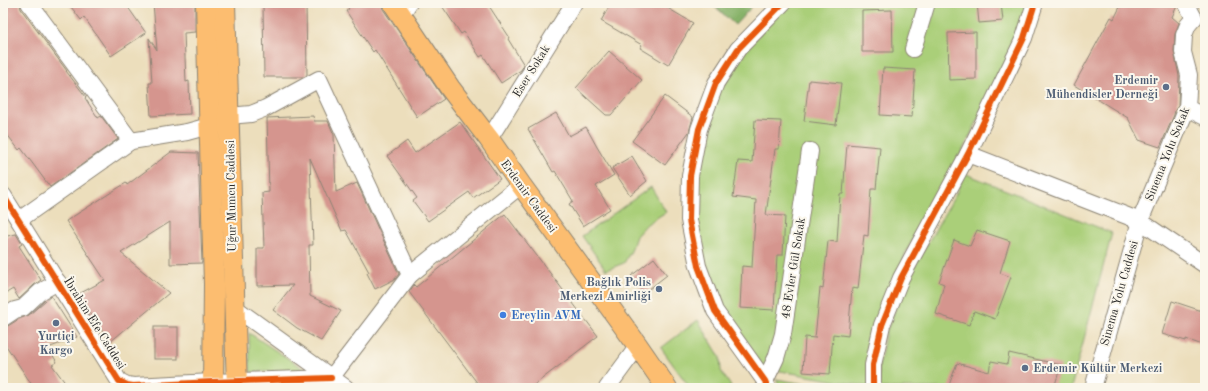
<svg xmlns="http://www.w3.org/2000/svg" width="1208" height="391" viewBox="0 0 1208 391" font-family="'Old Standard TT',serif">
	<rect width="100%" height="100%" fill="#fbf7ec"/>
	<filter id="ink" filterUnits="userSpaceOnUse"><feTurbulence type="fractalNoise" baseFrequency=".025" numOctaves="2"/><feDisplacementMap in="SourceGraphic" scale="8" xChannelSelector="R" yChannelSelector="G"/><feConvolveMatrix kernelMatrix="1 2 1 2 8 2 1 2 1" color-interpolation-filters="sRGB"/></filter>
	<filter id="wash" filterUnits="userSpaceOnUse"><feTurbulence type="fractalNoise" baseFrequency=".012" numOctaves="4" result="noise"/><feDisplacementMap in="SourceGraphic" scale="16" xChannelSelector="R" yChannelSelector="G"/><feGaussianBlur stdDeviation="0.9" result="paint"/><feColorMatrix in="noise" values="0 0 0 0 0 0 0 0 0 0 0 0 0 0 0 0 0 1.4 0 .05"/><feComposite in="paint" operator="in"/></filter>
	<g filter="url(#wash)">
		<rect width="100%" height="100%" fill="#ecdebc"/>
		<g fill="#aacf79" stroke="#6a7d52">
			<polygon points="787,3 1029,3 1015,45 967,142 905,254 869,387 764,368 746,347 731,319 714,293 695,231 697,184 706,110 742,54"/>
			<polygon points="964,173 1112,233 1071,388 879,388 879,366 886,332 906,282 939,223 956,194"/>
			<polygon points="651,187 666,212 647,224 636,236 631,251 624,263 606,270 582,236"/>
			<polygon points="698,320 720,357 721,371 732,388 690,388 661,348"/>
			<polygon points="249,333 307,371 250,372"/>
			<polygon points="776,379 829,388 780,388"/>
		</g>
		<polygon fill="#87b269" stroke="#596e4a" points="708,3 755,3 735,25 719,10"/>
		<g id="blocks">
			<g fill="#d5958e">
				<polygon points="3,3 20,3 21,9 67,71 66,71 86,97 85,98 98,118 101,116 118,139 50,187 21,148 19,150 3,129"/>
				<polygon points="68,3 125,3 146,33 111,56 84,17 81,20"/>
				<polygon points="153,3 195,3 195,32 184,33 186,82 189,81 190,114 151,116 149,83 152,83 149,38 157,50"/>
				<polygon points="263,3 306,3 307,75 304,77 264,77"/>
				<polygon points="344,3 381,3 383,9 444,99 417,117 375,50 373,52 346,11 349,9"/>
				<polygon points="440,3 487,3 510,38 508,39 524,65 521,70 501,83 483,55 480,57 464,32 461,34"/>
				<polygon points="611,3 659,3 693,23 668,65 640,48 642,45 601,21"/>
				<polygon points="977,3 1001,3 1003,21 979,23"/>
				<polygon points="1122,3 1177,3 1177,6 1172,17 1179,23 1175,34 1174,51 1179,76 1178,106 1175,110 1174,115 1160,147 1139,140 1128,118 1074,85 1111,17 1114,19"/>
				<polygon points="892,10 893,52 862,52 862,11"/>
				<polygon points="976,32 976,79 949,80 948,33"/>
				<polygon points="609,51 642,80 611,115 606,115 576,88"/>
				<polygon points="883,68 915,70 912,117 880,115"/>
				<polygon points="809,80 841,83 836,125 804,121"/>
				<polygon points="665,96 693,117 689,132 665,165 632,141"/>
				<polygon points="556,113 569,136 586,127 597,147 614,175 596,186 610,209 583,226 569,204 573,201 555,171 553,172 528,129"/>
				<polygon points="313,116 314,121 328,121 334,135 336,192 357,183 399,274 395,279 375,289 367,273 369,272 346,230 342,231 310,158 313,245 309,245 310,296 341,311 321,341 297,328 273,310 293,285 257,286 257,248 264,248 262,193 269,192 267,118"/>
				<polygon points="755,120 781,121 779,149 775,149 766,215 785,216 783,255 777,255 774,310 740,308 742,266 752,267 756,200 733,197 738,161 752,162"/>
				<polygon points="460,122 500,179 473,198 469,192 428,221 413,201 417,198 387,156 407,141 415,153"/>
				<polygon points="847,144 880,147 876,189 871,189 868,236 864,235 858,289 852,288 848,336 833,334 830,374 803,372 805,337 815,338 820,288 823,289 828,241 837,242 840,194 843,194"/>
				<polygon points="171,152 198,153 202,263 170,264 170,222 121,253 169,293 110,342 77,295 105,280 66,221 126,183 127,185"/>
				<polygon points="632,156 647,181 630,195 612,168"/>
				<polygon points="505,214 598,336 530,388 481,388 409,292 414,285 416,287"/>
				<polygon points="977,230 1010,241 1000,273 1011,277 995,319 974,311 969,325 936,314 944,284 939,282 954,240 970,246"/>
				<polygon points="16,234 22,244 19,246 41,280 34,285 19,299 13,289 3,295 3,237"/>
				<polygon points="654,258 667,275 644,293 631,276"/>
				<polygon points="51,296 77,337 48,348 57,362 52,365 69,388 34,388 3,341 3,329 19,319 29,315 46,300"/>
				<polygon points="1172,301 1205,312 1205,346 1186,339 1186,341 1162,334"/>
				<rect x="154" y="327" width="24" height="32"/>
				<polygon points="1009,353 1061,365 1054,388 948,388 957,363 989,372 991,361 1007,364"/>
			</g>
		</g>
	</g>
	<g filter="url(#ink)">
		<use href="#blocks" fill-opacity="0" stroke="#8c8474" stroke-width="1"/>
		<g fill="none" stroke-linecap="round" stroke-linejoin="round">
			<defs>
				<g id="minor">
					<polyline points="29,3 131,141"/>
					<polyline points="1186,3 1194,18"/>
					<polyline points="401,15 409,3"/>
					<polyline points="913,49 927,3"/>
					<polyline points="1187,108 1205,117"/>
					<polyline points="229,116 251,114 266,108 319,79 410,275"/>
					<polyline points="489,139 574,3"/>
					<polyline points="968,154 1140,221 1205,265"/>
					<polyline points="3,195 119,381 127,385 133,386 213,382 331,378"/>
					<polyline points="19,220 131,141 187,132 209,126"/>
					<polyline points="234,307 346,388"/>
					<polyline points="3,318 15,310 23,308 40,292 58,282"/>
					<polyline points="331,378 410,275 521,185"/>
					<polyline points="765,381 776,358 783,334 810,151"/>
					<polyline points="607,388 638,346"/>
					<polyline points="768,388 765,381 715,311 698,266 689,220 690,176 699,129 716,83 738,49 783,3"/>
					<polyline points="873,388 873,365 882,325 901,278 968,154 1024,38 1035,3"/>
					<polyline points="1093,388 1140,221 1187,108 1189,75 1183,52 1184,35 1188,25 1194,18"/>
				</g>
				<g id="major">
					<polyline points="206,3 214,284 213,388"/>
					<polyline points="225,3 237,388"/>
					<polyline points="393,3 450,88 489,139 521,185 638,346 667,388"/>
				</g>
			</defs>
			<use href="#minor" stroke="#8c8474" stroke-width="18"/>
			<use href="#major" stroke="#8c8474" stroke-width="22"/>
			<use href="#minor" stroke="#fff" stroke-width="16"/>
			<use href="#major" stroke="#fcbd6f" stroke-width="20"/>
			<defs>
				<g id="cycleway">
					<polyline points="3,195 119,381 127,385 133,386 213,382 331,378"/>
					<polyline points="768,388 765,381 715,311 698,266 689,220 690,176 699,129 716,83 738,49 783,3"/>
					<polyline points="873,388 873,365 882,325 901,278 968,154 1024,38 1035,3"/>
				</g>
			</defs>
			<use href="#cycleway" stroke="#fbf7ec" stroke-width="8"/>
			<use href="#cycleway" stroke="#e8590c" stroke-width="6"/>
		</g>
	</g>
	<g fill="#5c6f8a" stroke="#fbf7ec" stroke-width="1.5">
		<circle cx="1166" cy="87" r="4"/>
		<circle cx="659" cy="289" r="4"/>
		<circle cx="56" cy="323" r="4"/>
		<circle cx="1025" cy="368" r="4"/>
	</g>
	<circle fill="#3f7fe0" stroke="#fbf7ec" stroke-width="1.5" cx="503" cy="315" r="4"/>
	<g text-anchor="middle" stroke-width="4" stroke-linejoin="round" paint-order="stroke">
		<g font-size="12" fill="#2b2b2b" stroke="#fbf7ec">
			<text transform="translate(531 71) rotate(-58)" y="4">Eser Sokak</text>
			<text transform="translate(1167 154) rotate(-68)" y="4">Sinema Yolu Sokak</text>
			<text transform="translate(231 196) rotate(-91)" y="4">Uğur Mumcu Caddesi</text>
			<text transform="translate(529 196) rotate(54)" y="4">Erdemir Caddesi</text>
			<text transform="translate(793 268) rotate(-81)" y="4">48 Evler Gül Sokak</text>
			<text transform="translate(1119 293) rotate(-74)" y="4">Sinema Yolu Caddesi</text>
			<text transform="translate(95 323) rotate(58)" y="4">İbrahim Efe Caddesi</text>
		</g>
		<g font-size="12" font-weight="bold" fill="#4e5e75" stroke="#fbf7ec" text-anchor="end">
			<text x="1158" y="84">Erdemir<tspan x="1158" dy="14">Mühendisler Derneği</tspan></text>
			<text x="651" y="286">Bağlık Polis<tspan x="651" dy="14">Merkezi Amirliği</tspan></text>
			<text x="56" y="340" text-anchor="middle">Yurtiçi<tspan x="56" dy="14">Kargo</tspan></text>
			<text x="1033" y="372" text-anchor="start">Erdemir Kültür Merkezi</text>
		</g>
		<g font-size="12" font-weight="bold" fill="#366cbe" stroke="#fbf7ec" text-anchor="start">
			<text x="511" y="319">Ereylin AVM</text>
		</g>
	</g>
	<rect width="1208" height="391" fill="none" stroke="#fbf7ec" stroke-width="16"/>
</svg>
